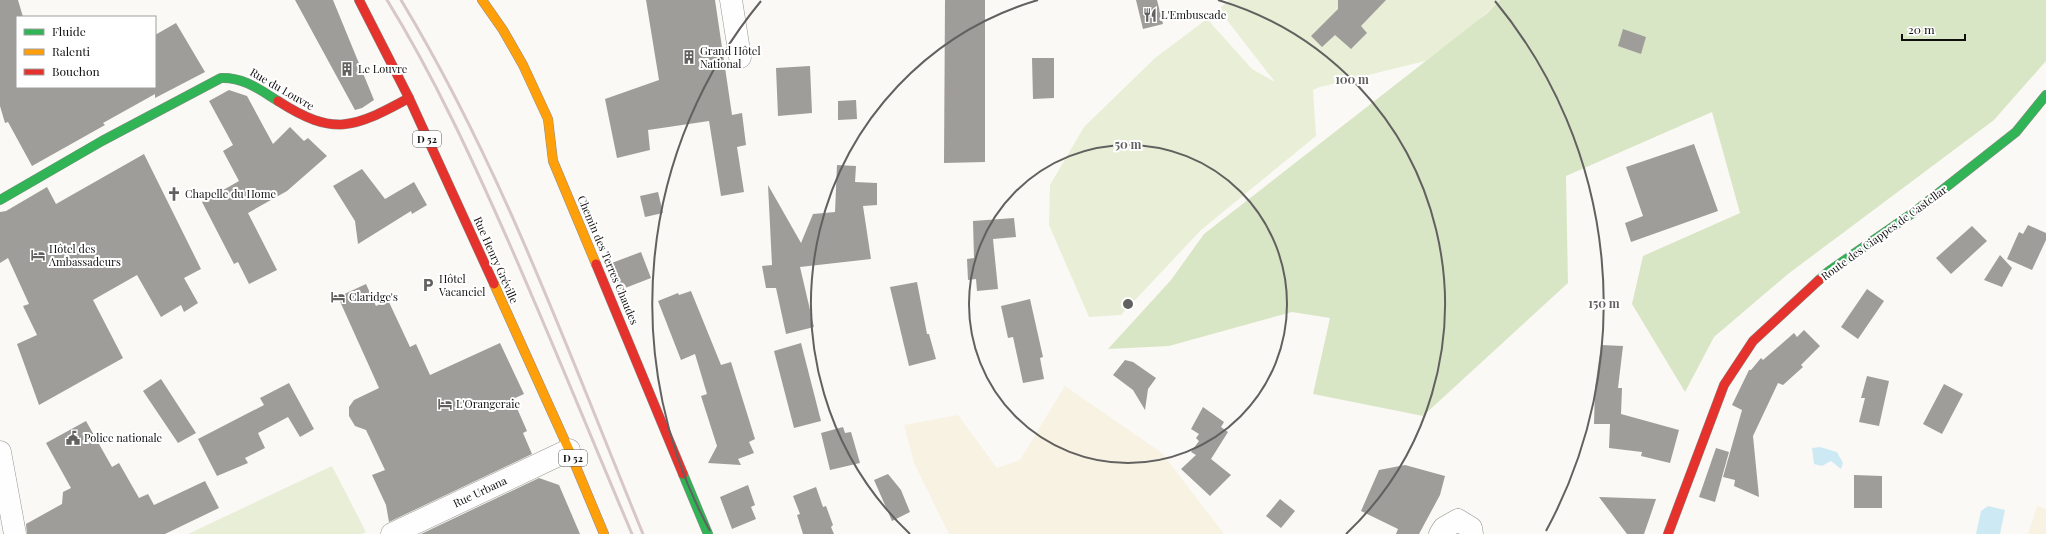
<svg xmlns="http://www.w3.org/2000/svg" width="2046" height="534" viewBox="0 0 2046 534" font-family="'Playfair Display',serif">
	<rect width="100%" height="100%" fill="#fbf9f5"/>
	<g fill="#f7f2e2">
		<polygon points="1065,386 1162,453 1224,534 949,534 914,463 904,425 958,415 997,468 1020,460"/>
		<polygon points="2037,506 2046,509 2046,534 2028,534"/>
	</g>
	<g fill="#e8efd6">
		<polygon points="1229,0 1500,0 1457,40 1425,61 1320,87 1313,90 1316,136 1201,230 1121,315 1089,317 1049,225 1050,185 1084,127 1155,58 1207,19 1252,69 1275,82 1223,15 1221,7"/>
		<polygon points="332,466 366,532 361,534 188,534"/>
	</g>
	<polygon fill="#d9e6c5" points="1500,0 2046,0 2046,61 1994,120 1788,274 1714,337 1685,392 1632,304 1643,256 1740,213 1712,112 1566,176 1568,283 1423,416 1313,394 1330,318 1292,312 1169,346 1108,349 1171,280 1204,234 1486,14"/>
	<g fill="#cdeaf4">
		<polygon points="1820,447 1837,452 1843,463 1841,469 1831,461 1822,466 1814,464 1812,448"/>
		<polygon points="1988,506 2005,510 2000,534 1976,534 1981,511"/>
	</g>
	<g fill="#9f9d9a">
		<polygon points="0,0 18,0 23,17 17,17 17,87 155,87 155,35 176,23 205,72 155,98 155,94 103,123 105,125 32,166 8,122 5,123 0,106"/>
		<polygon points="295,0 333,0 374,100 362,108 355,110"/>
		<polygon points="646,0 715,0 732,115 742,113 746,145 737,147 744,192 721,196 709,121 648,130 650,150 617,158 605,99 659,80"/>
		<polygon points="945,0 985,0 985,162 944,163"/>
		<polygon points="1136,0 1157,0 1163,24 1143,29"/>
		<polygon points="1338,0 1386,0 1361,26 1367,33 1351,49 1335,35 1322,47 1311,36 1338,9"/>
		<polygon points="1623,29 1646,37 1641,54 1618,46"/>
		<polygon points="1032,58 1054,58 1054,98 1033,99"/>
		<polygon points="810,66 812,113 778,116 776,68"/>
		<polygon points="229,90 247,96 273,144 290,127 304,141 308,138 327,156 287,191 248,213 277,270 249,284 238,262 234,264 202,202 239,181 223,151 233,145 209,101"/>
		<polygon points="856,100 857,119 838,120 838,101"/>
		<polygon points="1694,144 1718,211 1631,242 1625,223 1643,216 1626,167"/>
		<polygon points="144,154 201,269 184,278 198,303 184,312 181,305 161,317 137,275 93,300 123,358 39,405 17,344 37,335 23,306 29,304 8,258 0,263 0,212 6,211 47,187 56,204"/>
		<polygon points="837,165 856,166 855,182 877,183 877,205 863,206 871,259 800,267 814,327 786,334 776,288 766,288 762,266 772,265 768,185 801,243 813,214 835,212"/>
		<polygon points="362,169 385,199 414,182 427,205 412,214 411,211 358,244 355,221 333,186"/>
		<polygon points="658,192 663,213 645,217 640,196"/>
		<polygon points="1014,218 1016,237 993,239 998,289 977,291 976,279 968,280 967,259 974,258 973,221"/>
		<polygon points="2028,225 2046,233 2046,240 2032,270 2007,259 2019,232 2023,234"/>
		<polygon points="1972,226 1987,241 1951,274 1936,258"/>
		<polygon points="641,252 651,278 620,290 609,264"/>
		<polygon points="2000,255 2012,268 2002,287 1984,280"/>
		<polygon points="917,282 927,334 929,334 936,359 909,366 890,287"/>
		<polygon points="366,284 376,306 388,300 410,347 416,344 430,375 500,343 524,394 513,399 527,431 523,433 532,454 389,522 386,505 372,475 385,470 366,430 355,426 349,416 349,407 354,400 379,388 338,297"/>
		<polygon points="1867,289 1884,301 1858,339 1841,327"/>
		<polygon points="691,291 721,365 731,362 755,439 749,442 754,453 738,459 741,465 708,463 717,446 701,396 707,394 695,354 681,360 658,301 678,293 679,295"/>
		<polygon points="1030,299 1043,357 1040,358 1044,379 1023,383 1013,337 1008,338 1001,306"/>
		<polygon points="1804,330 1820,346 1801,365 1803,367 1783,385 1778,383 1753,436 1759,497 1734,486 1735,480 1723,477 1742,410 1732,405 1749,370 1751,370 1761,358 1763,360 1794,333 1797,337"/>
		<polygon points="801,343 821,421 794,428 774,351"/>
		<polygon points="1601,345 1623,346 1618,388 1622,388 1621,414 1679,430 1670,463 1641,456 1642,452 1609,448 1610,424 1594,424 1595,388"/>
		<polygon points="1125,360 1133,362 1156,378 1148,389 1145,410 1133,390 1113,375"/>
		<polygon points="1867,376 1889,381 1879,426 1859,422 1865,398 1861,398"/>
		<polygon points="161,379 196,433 178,443 143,391"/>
		<polygon points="289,383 314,429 300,437 288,417 258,433 265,448 245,458 248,463 217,476 198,439 264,405 260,398"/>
		<polygon points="1944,384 1963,394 1942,434 1923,424"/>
		<polygon points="1203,407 1224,422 1221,427 1228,432 1211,459 1231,475 1210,496 1181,469 1196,455 1191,452 1199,441 1196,438 1199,434 1191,429"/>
		<polygon points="86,421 112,467 119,463 139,498 148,494 154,505 205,481 219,508 165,534 27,534 26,524 62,504 63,492 71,488 46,443"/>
		<polygon points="843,427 845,433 851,432 860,463 830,470 821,433"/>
		<polygon points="1716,448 1729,452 1715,502 1699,497"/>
		<polygon points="1405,465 1445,476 1440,495 1419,534 1396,534 1398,529 1361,511 1379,470"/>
		<polygon points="888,474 901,490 910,512 892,521 874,480"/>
		<polygon points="1854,475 1882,476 1882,508 1854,508"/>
		<polygon points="539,478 559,485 580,534 421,534"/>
		<polygon points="748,485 755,505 751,507 756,519 732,529 720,497"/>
		<polygon points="816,487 823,507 826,506 833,525 831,527 834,534 803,534 797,515 800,514 793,496"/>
		<polygon points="1599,497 1656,499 1644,534 1627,534"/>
		<polygon points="1280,499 1295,511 1281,528 1266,516"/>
	</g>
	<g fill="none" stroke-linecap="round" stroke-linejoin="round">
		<defs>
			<g id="street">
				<polyline points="731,0 740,57"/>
				<polyline points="0,452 15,534"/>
				<polyline points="392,534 569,450"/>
				<polyline points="1440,534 1444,528 1458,520 1471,528 1472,534"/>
			</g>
			<g id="fast">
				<path d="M 0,200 L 102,141 L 221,78 C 244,77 260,90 278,101"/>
				<polyline points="1819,280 1829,271 1917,210 2016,132 2046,95"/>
				<polyline points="683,474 708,534"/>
			</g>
			<g id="slow">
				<polyline points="482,0 503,30 523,65 548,119 553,161 596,264"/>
				<polyline points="494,284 569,450 604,534"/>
			</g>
			<g id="jam">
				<polyline points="359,0 409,98 494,284"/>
				<path d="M 278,101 C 334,137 354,128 409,98"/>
				<polyline points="596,264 683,474"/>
				<polyline points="1668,534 1724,385 1753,341 1819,280"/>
			</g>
		</defs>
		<use href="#street" stroke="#959493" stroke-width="23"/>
		<use href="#fast" stroke="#8c8b89" stroke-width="10"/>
		<use href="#slow" stroke="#8c8b89" stroke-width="10"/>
		<use href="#jam" stroke="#8c8b89" stroke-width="10"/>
		<use href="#street" stroke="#fefefe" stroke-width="22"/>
		<use href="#fast" stroke="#30b455" stroke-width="9"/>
		<use href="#slow" stroke="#ff9f0a" stroke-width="9"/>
		<use href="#jam" stroke="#e5322d" stroke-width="9"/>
		<g stroke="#d7c7c9" stroke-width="3">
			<path d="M 387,0 C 435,78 473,161 510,245 C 552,341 591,437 632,534"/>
			<path d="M 401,0 C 502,167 569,354 643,534"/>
		</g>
	</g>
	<g fill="none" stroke="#626160" stroke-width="2">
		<circle cx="1128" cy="304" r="159"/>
		<path d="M910 534A317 317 0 0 1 1038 0M1218 0A317 317 0 0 1 1346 534"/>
		<path d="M710 531A476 476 0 0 1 761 1M1495 1A476 476 0 0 1 1546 531"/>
	</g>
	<defs>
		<symbol id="restaurant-bare" viewBox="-9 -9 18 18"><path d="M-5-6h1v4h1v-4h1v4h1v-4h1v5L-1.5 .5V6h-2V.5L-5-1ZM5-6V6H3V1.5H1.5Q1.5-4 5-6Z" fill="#626160" stroke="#fff" stroke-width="2.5" paint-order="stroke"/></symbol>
		<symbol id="building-bare" viewBox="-9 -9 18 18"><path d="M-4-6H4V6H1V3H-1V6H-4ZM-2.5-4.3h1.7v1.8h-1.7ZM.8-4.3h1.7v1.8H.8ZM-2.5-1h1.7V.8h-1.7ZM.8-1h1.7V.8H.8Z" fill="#626160" stroke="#fff" stroke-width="2.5" paint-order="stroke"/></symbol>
		<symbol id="church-bare" viewBox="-9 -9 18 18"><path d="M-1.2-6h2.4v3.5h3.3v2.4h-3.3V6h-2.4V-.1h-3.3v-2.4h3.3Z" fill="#626160" stroke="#fff" stroke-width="2.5" paint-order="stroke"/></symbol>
		<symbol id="hotel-bare" viewBox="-9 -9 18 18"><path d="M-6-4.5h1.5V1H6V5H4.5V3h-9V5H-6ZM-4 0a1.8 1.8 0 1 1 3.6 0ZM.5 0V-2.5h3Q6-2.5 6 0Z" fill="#626160" stroke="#fff" stroke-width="2.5" paint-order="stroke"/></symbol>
		<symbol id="parking-bare" viewBox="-9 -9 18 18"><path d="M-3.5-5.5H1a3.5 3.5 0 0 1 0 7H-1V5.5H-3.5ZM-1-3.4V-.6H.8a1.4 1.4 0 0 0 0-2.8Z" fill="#626160" stroke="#fff" stroke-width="2.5" paint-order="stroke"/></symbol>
		<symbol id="civic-bare" viewBox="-9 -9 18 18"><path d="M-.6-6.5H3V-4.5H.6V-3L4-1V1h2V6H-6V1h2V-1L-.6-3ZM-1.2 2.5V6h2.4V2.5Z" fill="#626160" stroke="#fff" stroke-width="2.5" paint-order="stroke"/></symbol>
	</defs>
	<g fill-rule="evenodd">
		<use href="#restaurant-bare" x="1140" y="5" width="20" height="20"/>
		<use href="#building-bare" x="679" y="47" width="20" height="20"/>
		<use href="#building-bare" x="337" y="59" width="20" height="20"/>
		<use href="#church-bare" x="164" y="184" width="20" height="20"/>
		<use href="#hotel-bare" x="28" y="245" width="20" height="20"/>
		<use href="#parking-bare" x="418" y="275" width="20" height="20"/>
		<use href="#hotel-bare" x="328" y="287" width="20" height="20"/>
		<use href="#hotel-bare" x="435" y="394" width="20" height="20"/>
		<use href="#civic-bare" x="63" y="428" width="20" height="20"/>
	</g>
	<g text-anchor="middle" stroke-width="4" stroke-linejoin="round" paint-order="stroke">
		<g fill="#fff" stroke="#575757" stroke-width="1">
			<rect x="413" y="131" width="28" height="16" rx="3"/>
			<rect x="559" y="450" width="28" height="16" rx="3"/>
		</g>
		<g font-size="10" font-weight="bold" fill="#0f0f0f">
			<text x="427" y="143">D 52</text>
			<text x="573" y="462">D 52</text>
		</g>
		<g font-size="11" fill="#0f0f0f" stroke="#fff" text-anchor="start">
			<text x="1161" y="19">L'Embuscade</text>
			<text x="700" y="55">Grand Hôtel<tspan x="700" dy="13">National</tspan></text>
			<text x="358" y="73">Le Louvre</text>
			<text x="185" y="198">Chapelle du Home</text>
			<text x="49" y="253">Hôtel des<tspan x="49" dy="13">Ambassadeurs</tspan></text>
			<text x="439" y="283">Hôtel<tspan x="439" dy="13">Vacanciel</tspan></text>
			<text x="349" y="301">Claridge's</text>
			<text x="456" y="408">L'Orangeraie</text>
			<text x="84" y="442">Police nationale</text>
		</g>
		<g font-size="11" fill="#0f0f0f" stroke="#fff">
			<text transform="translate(282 89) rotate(30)" y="4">Rue du Louvre</text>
			<text transform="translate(1884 233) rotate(-36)" y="4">Route des Ciappes de Castellar</text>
			<text transform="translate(496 260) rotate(66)" y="4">Rue Henry Gréville</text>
			<text transform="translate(608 260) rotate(67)" y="4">Chemin des Terres Chaudes</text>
			<text transform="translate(480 492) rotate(-25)" y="4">Rue Urbana</text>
		</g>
	</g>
	<circle cx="1128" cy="304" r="6" fill="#626160" stroke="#fff" stroke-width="2"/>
	<g font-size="12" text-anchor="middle" font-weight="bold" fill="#626160" stroke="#fff" stroke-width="4" stroke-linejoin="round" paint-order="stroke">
		<text x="1352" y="84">100 m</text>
		<text x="1128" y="149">50 m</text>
		<text x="1604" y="308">150 m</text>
	</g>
	<rect x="16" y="16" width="140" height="72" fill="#ffffff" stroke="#9f9f9f"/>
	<rect x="24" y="29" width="20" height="6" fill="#30b455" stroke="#9f9f9f"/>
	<text x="52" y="36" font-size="12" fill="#0f0f0f">Fluide</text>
	<rect x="24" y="49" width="20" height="6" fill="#ff9f0a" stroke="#9f9f9f"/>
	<text x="52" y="56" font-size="12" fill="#0f0f0f">Ralenti</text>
	<rect x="24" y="69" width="20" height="6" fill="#e5322d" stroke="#9f9f9f"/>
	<text x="52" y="76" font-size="12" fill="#0f0f0f">Bouchon</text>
	<path d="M1902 34v6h63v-6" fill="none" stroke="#0f0f0f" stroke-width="2"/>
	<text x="1908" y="34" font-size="12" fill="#0f0f0f" stroke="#ffffff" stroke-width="3" paint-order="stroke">20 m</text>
</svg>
